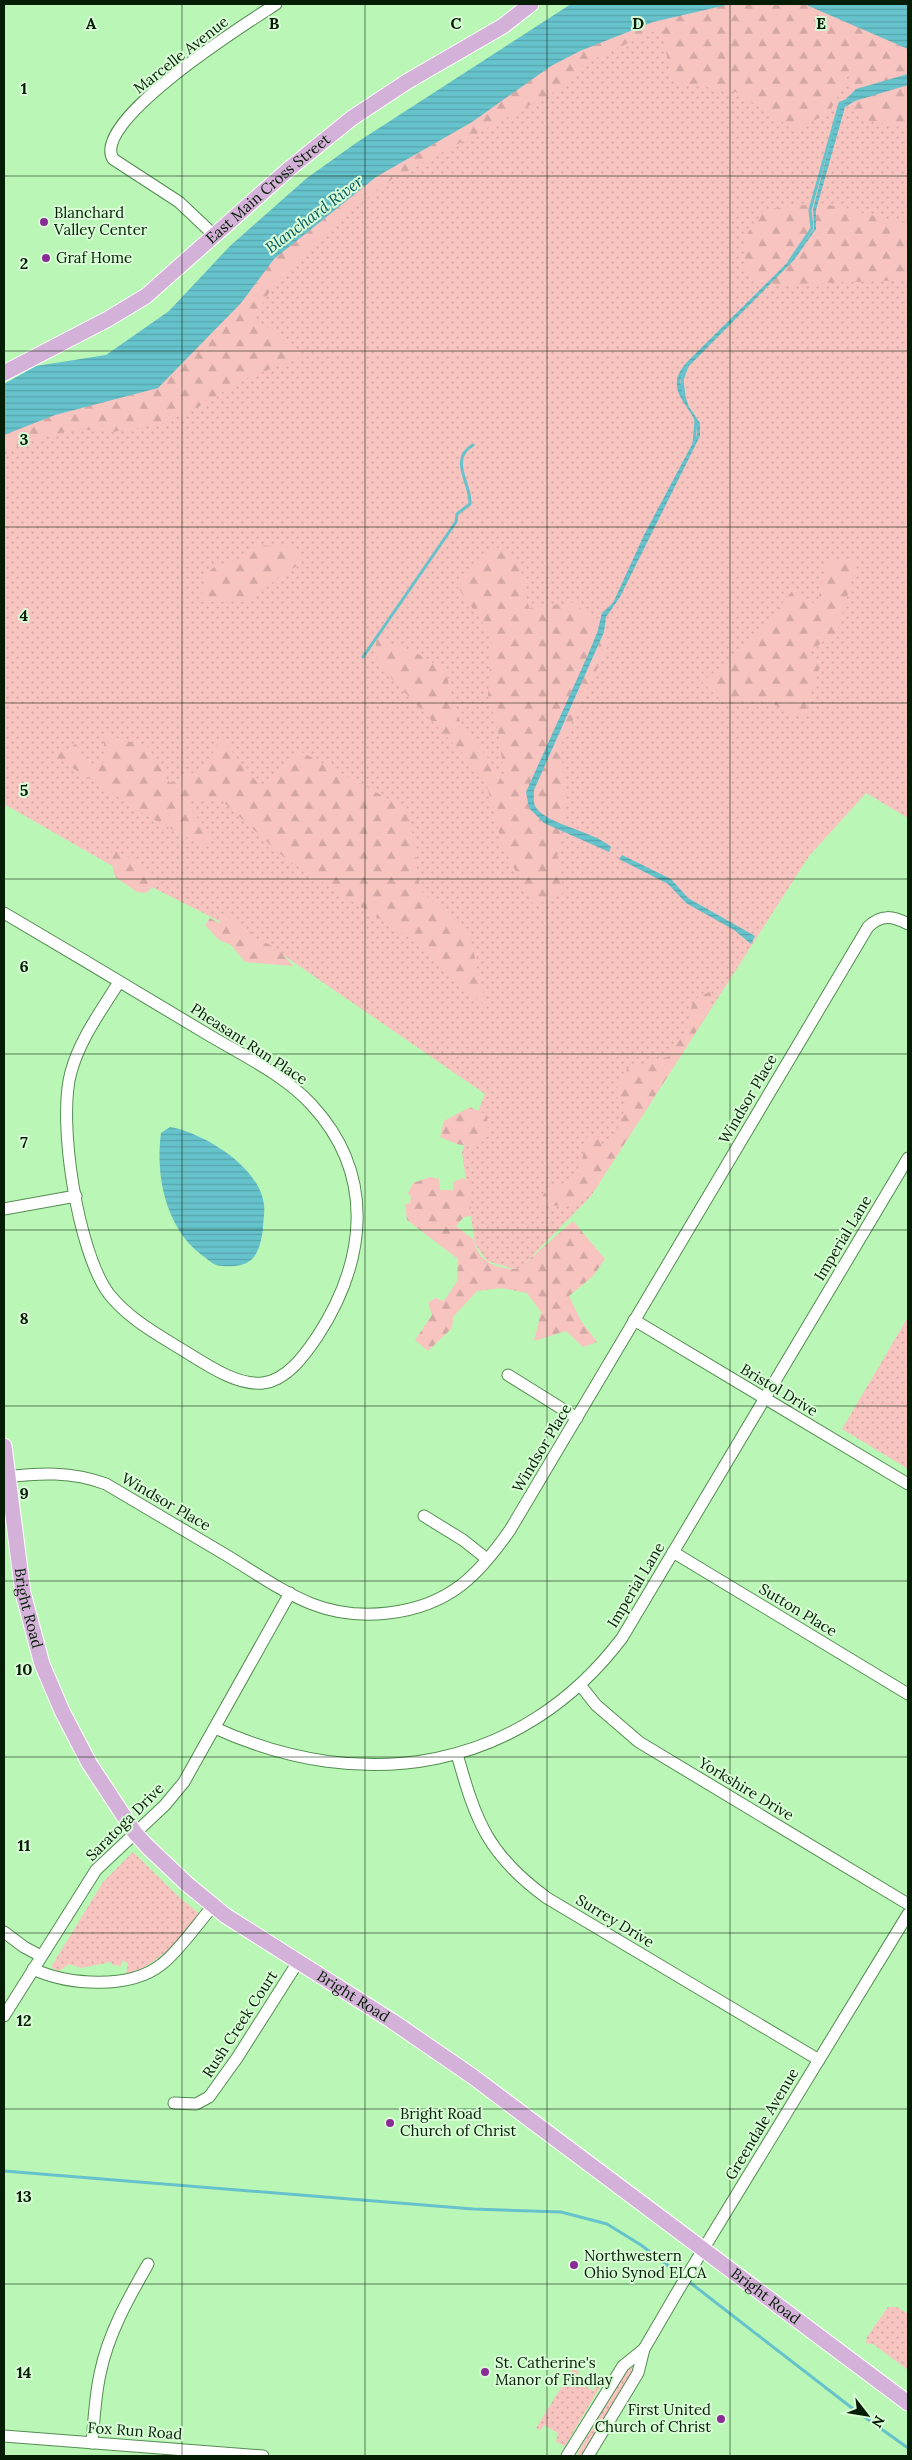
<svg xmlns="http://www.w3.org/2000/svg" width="912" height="2460" viewBox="0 0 912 2460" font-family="Lora,serif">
	<defs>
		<pattern id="grass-dots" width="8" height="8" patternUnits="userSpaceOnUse" patternTransform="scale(1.25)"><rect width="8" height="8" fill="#f8c4c0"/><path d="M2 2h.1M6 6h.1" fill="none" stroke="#d3a8a4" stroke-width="1.8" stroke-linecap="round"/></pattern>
		<pattern id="forest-firs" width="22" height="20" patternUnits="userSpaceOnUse" patternTransform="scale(1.25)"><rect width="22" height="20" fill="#f8c4c0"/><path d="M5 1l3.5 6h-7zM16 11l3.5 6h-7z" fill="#d3a8a4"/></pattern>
		<pattern id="water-rules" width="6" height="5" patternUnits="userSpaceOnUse" patternTransform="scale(1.25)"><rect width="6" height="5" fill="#66c2cb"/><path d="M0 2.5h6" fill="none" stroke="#57a6ad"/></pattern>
	</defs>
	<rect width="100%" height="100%" fill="#baf7b6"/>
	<g fill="url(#grass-dots)">
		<polygon points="624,4 887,4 908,12 908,818 866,793 809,856 591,1196 518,1270 487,1261 475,1244 462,1152 485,1094 273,948 128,875 4,804 4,409 141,367 251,261"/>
		<polygon points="908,1317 908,1469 842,1429"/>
		<path d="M 133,1852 L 179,1897 L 202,1916 C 178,1940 159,1964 126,1975 L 128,1963 L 122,1961 L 121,1966 L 113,1965 L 111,1962 L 81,1968 L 69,1964 L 59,1971 L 51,1967 L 103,1882 Z"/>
		<polygon points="888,2307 897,2307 908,2314 908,2370 873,2344 866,2343 867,2337"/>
		<polygon points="570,2366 579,2372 575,2380 593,2391 598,2383 601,2385 565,2446 556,2442 558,2433 544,2425 541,2430 536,2428 572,2370 568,2367"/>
		<polygon points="631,2366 635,2372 584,2456 577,2454 627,2368"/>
	</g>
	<g fill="url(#forest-firs)">
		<polygon points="731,4 804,4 908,48 908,127 860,119 852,108 849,74 829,113 795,130 736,92 671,81 662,27 592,60 558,90 391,180 342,217 275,283 253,319 273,330 299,358 242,380 200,406 161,424 113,432 75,429 18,445 4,455 4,435 55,415 158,388 241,303 274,259 376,177 472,122 561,58 660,19"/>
		<polygon points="821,203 908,224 908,280 766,285 744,271 745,237 764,210"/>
		<path d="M 254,545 L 293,547 L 302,563 L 281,575 L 255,598 L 245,602 L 198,602 C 202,594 202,591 204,583 C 207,564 226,562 242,560 Z"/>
		<polygon points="494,546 519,560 529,608 575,602 610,641 562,743 562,759 567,801 557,858 564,892 534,906 502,845 485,777 377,663 376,639 415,652 447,672 450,695 464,731 488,758 506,787 498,731 488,696 492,636 457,586"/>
		<polygon points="858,559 837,632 810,651 821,664 803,719 763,699 724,703 702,682 756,638 792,591 817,605 827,562"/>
		<polygon points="103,734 148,747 170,783 206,767 220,737 261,787 298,750 409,810 420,890 470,936 486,1006 408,937 285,858 221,800 184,801 213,837 201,845 146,815 54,756 76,744 87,764 106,762"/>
		<polygon points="114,850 146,867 157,883 146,893 137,892 115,877 110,856"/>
		<polygon points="227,916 249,930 254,937 278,949 293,966 245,962 231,945 219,940 205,925 210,918 219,923"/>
		<path d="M 711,991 L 710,1010 L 594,1191 L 573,1204 L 542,1207 L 540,1200 L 549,1186 C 579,1185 582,1162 587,1137 L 598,1137 L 604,1148 L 617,1130 L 627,1104 L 614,1095 L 627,1069 L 668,1057 L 686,1031 L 693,1000 Z"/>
		<polygon points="470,1107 487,1115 488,1136 472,1147 457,1144 440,1137 444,1121"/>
		<path d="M 430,1177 L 439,1179 L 440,1190 L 453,1190 L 453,1182 L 463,1178 L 471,1185 L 471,1216 L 464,1217 L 456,1226 L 474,1240 C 478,1263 497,1269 518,1269 L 573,1221 L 605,1259 L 593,1276 L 569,1296 L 581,1321 L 597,1342 L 583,1347 L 566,1331 L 534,1341 L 541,1312 L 527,1293 L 501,1288 L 477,1291 L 453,1317 L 452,1328 L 428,1351 L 415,1340 L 432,1315 L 428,1303 L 435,1298 L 444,1301 L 457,1281 L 458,1259 L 407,1220 L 405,1204 L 410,1203 L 411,1197 L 408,1193 L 413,1183 Z"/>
	</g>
	<g fill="url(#water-rules)">
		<polygon points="571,4 731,4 653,22 580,51 551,66 472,122 376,177 274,259 241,303 158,388 55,415 4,435 4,384 36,366 106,355 169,311 230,246 307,178 356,143"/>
		<polygon points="804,4 908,4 908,49"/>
		<path d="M 908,74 L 908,85 L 855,101 L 845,107 L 816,210 L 816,229 L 794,260 L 684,371 L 680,381 L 689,407 L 700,423 L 700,436 L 620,597 L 606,617 L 604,632 L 534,790 C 534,795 533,801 535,806 C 544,824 594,831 611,847 L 609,852 L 544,823 L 529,808 L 526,792 L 587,657 L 597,633 L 602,613 L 613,603 L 644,535 L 697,435 C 700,407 658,394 687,362 L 793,257 L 814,229 L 813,209 L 840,105 L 856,89 Z"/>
		<polygon points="622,855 671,879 688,898 755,936 751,944 734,930 686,903 668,884 619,859"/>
		<path d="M 170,1127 C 204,1133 260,1167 264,1205 C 265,1213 263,1221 263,1228 C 262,1238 259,1253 251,1260 C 244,1266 232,1267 223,1266 C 214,1266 210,1261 203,1256 C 166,1229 155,1176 161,1133 Z"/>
	</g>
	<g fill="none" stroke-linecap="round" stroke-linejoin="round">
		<g stroke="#66c2cb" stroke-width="3">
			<polyline points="789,262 812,228 810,210 840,103 846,101"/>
			<polyline points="684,396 682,380 687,366"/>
			<polyline points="694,442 696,421"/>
			<path d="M 363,657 L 456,522 L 457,514 L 470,504 C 471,482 448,460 473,445"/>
			<polyline points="4,2171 473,2209 561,2212 607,2224 641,2245 683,2277"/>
			<polyline points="688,2281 852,2408 908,2448"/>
		</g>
		<defs>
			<g id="minor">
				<path d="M 215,236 L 179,202 L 113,159 C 90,121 247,23 276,4"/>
				<path d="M 4,913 C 72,953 139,993 207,1034 C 242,1055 283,1074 311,1104 C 377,1175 366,1262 317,1337 C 304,1356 287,1380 263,1383 C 235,1386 203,1362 181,1349 C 155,1333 128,1318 109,1294 C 78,1253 57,1121 71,1072 C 80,1039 101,1011 119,982"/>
				<polyline points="4,1209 76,1196"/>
				<polyline points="634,1320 908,1484"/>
				<polyline points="508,1375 577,1418"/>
				<path d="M 4,1477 C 40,1473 71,1471 106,1484 C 146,1508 186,1531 226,1555 C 254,1572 282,1592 312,1604 C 358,1622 420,1616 460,1586 C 480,1571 496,1550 510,1530 L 868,927 C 881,914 893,916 908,924"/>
				<polyline points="424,1516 463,1540 487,1559"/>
				<polyline points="673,1552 908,1694"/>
				<polyline points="581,1686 596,1705 639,1742 908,1904"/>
				<path d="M 215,1728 C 364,1796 521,1771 622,1638 L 908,1158"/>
				<path d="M 457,1754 C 476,1822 488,1855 547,1898 L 819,2060"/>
				<polyline points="4,1932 24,1947 41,1956"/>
				<path d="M 33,1969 C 68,1985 130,1990 162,1964 C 179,1951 198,1923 213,1906"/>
				<polyline points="4,2016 96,1870 165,1805 184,1782 290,1593"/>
				<polyline points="174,2103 196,2104 209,2097 237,2058 298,1962"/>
				<polyline points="4,2436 263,2456"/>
				<path d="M 92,2443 C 94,2420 95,2397 100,2374 C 108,2334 128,2299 148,2264"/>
				<polyline points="567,2456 623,2366 644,2349"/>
				<polyline points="588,2456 638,2373 644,2349 679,2289 908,1914"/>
			</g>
			<g id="major">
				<path id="s1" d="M 4,373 L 108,319 L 146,296 L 289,169 L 352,118 L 408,81 L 503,26 L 531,4"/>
				<path id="s2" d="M 4,1446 L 23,1593 L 42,1664 L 62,1711 L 89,1763 L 135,1833 L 148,1847 L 187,1884 L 226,1916 L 392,2021 L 472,2076 L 908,2403"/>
			</g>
		</defs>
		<use href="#minor" stroke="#548d52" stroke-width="13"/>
		<use href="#major" stroke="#fff" stroke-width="17"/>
		<use href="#minor" stroke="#fff" stroke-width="11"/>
		<use href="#major" stroke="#d4b1d8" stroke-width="15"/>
	</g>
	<path fill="none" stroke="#051c05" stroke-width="1" stroke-opacity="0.55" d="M 182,4 L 182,2456M 365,4 L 365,2456M 547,4 L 547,2456M 730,4 L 730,2456M 4,176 L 908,176M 4,351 L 908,351M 4,527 L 908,527M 4,703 L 908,703M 4,879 L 908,879M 4,1054 L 908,1054M 4,1230 L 908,1230M 4,1406 L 908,1406M 4,1581 L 908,1581M 4,1757 L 908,1757M 4,1933 L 908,1933M 4,2109 L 908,2109M 4,2284 L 908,2284"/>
	<g fill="#8b2c96" stroke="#d9fdd6" stroke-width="2">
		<circle cx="44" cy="222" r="5"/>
		<circle cx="46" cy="258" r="5"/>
		<circle cx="390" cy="2123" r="5"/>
		<circle cx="574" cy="2265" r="5"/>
		<circle cx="485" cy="2372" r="5"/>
		<circle cx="721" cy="2419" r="5"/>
	</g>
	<g text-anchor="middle" stroke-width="4" stroke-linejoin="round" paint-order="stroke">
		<g font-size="15" fill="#051c05" stroke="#d9fdd6">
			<text transform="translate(181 55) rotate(-38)" y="5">Marcelle Avenue</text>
			<text dy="5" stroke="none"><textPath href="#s1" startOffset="324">East Main Cross Street</textPath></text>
			<text transform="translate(249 1044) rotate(33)" y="5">Pheasant Run Place</text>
			<text transform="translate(748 1099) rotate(-60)" y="5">Windsor Place</text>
			<text transform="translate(843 1238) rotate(-59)" y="5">Imperial Lane</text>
			<text transform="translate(779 1390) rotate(31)" y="5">Bristol Drive</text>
			<text transform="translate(542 1448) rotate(-59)" y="5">Windsor Place</text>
			<text transform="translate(166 1502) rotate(30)" y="5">Windsor Place</text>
			<text transform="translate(636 1585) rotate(-59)" y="5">Imperial Lane</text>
			<text dy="5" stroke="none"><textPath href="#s2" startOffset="164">Bright Road</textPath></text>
			<text transform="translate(798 1610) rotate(31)" y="5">Sutton Place</text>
			<text transform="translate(746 1789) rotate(31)" y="5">Yorkshire Drive</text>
			<text transform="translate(125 1822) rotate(-45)" y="5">Saratoga Drive</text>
			<text transform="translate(615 1921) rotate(31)" y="5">Surrey Drive</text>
			<text dy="5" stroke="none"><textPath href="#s2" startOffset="689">Bright Road</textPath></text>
			<text transform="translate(240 2024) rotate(-57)" y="5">Rush Creek Court</text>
			<text transform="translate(762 2124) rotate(-59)" y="5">Greendale Avenue</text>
			<text dy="5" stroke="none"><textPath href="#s2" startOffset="1199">Bright Road</textPath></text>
			<text transform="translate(135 2431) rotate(4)" y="5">Fox Run Road</text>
		</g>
		<g font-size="15" fill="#051c05" stroke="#d9fdd6" text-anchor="start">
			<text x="54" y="218">Blanchard<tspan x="54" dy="17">Valley Center</tspan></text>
			<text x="56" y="263">Graf Home</text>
			<text x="400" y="2119">Bright Road<tspan x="400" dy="17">Church of Christ</tspan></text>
			<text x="584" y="2261">Northwestern<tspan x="584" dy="17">Ohio Synod ELCA</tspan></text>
			<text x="495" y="2368">St. Catherine's<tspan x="495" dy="17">Manor of Findlay</tspan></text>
			<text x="711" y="2415" text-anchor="end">First United<tspan x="711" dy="17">Church of Christ</tspan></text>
		</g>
		<g font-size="16" font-style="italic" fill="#045960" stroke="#d9fdd6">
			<text transform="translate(314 214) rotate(-37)" y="6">Blanchard River</text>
		</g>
	</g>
	<g font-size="16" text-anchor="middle" font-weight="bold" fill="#051c05" stroke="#d9fdd6" stroke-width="4" stroke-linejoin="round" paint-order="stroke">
		<text x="91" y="29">A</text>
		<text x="274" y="29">B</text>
		<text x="456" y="29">C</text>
		<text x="638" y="29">D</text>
		<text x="821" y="29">E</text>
		<text x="24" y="94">1</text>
		<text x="24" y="269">2</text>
		<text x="24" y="445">3</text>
		<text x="24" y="621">4</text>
		<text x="24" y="796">5</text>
		<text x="24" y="972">6</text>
		<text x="24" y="1148">7</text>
		<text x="24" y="1324">8</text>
		<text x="24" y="1499">9</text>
		<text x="24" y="1675">10</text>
		<text x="24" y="1851">11</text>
		<text x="24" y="2026">12</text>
		<text x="24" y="2202">13</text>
		<text x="24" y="2378">14</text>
	</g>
	<rect width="912" height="2460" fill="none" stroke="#051c05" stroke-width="10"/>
	<g transform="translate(867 2415) rotate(121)" stroke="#d9fdd6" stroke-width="4" paint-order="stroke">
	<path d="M0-4L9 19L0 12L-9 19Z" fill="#051c05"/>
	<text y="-8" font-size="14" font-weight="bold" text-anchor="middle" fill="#051c05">N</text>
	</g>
</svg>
